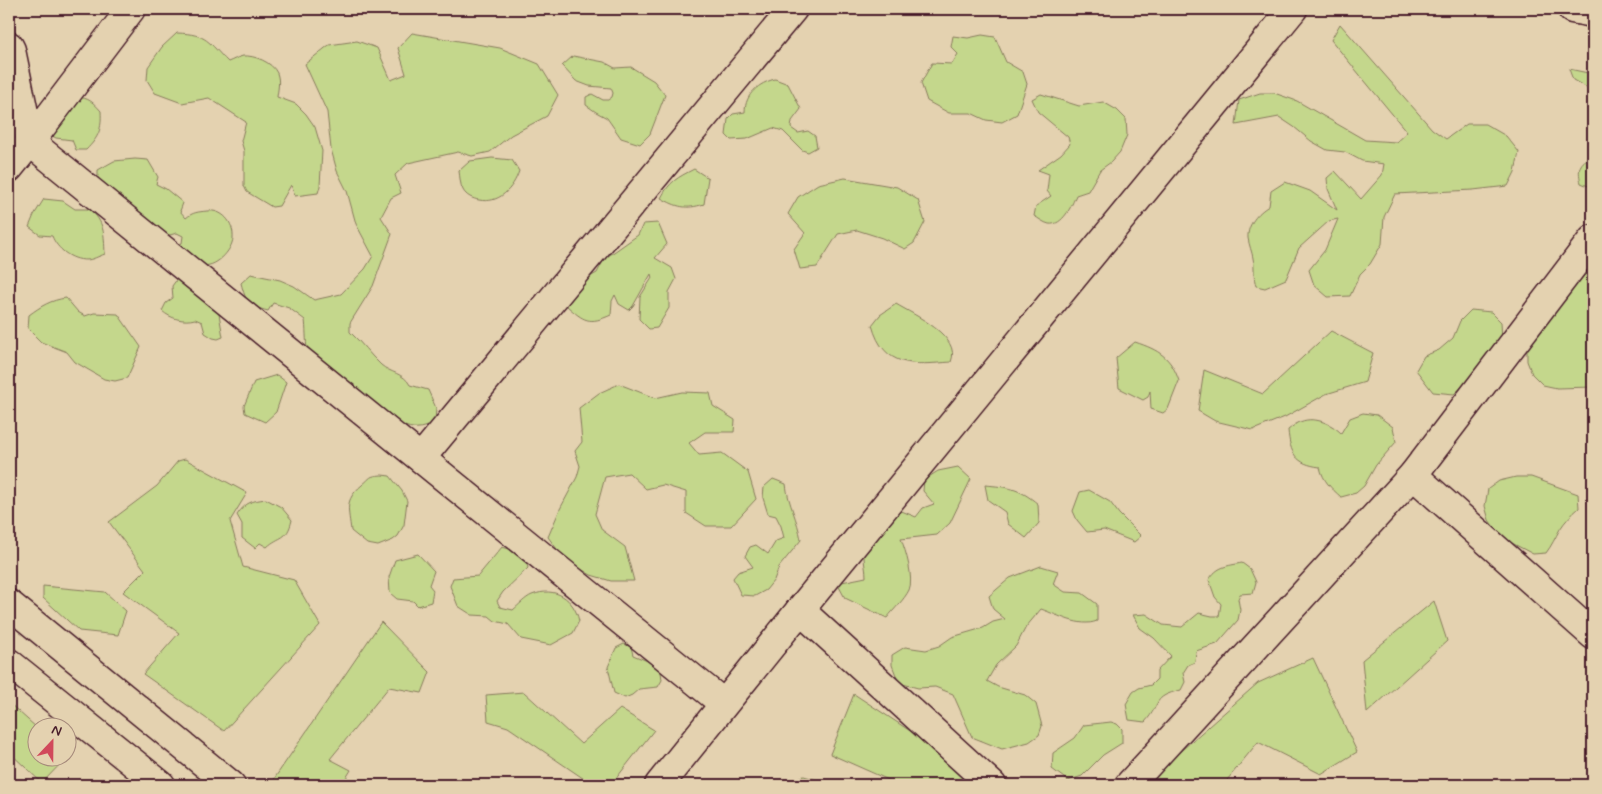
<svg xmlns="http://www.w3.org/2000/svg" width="1602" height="794" viewBox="0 0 1602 794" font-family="Mynerve,sans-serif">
	<rect width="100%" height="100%" fill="#e4d2b0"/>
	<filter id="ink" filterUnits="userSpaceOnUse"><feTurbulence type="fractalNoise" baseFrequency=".02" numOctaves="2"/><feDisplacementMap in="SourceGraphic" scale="10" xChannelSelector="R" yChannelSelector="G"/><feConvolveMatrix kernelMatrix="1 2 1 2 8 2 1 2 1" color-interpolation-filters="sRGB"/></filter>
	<g filter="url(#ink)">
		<g fill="#c4d78c" stroke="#877b5c">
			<path d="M 1340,24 L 1432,129 L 1446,139 L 1467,124 L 1485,124 L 1506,136 L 1519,152 L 1515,172 L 1508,186 L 1473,190 L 1395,194 L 1384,217 L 1382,244 L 1370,264 L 1360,274 L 1350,296 L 1328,297 L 1314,285 L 1309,270 L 1325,250 L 1338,219 L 1329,221 L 1299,248 L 1286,279 L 1265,288 L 1256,286 C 1253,277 1255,268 1253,258 C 1252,252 1249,245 1248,238 C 1247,225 1258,212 1269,206 L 1271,191 L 1285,182 L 1310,191 L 1337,210 L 1328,189 L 1327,178 L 1335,171 L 1361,199 L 1382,175 L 1384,164 L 1362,161 L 1345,152 L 1327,150 L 1311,141 L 1294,127 L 1279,117 L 1236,125 L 1239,100 L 1260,93 L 1274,93 L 1297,101 L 1365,140 L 1396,142 L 1407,132 L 1331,40 Z"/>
			<path d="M 177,33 C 208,34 208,42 228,62 C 233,60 238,57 243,56 C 254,55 272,62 277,73 C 280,81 278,89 277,97 L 296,104 L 306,114 L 315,127 L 322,151 L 320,186 L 318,193 L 295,196 L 291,185 L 279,206 L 272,207 L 247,192 L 244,186 L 244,151 L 241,141 L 246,122 L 209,98 L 182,103 L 155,93 L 147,80 L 148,67 L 162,47 Z"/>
			<path d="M 412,33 L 500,48 L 539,64 L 558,95 L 547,116 L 511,135 L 490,152 L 472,156 L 458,152 L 408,163 L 395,175 L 401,193 L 391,198 L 381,217 L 392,234 L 373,286 L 350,323 L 350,332 C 361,342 370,355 381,365 C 390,373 404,373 410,385 L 428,390 L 436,408 L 435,421 C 432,423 428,426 424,427 C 405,433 383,415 372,401 L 366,400 L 339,380 L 338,372 C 327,368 312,360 307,348 C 306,343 306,327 305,320 L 289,308 L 273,303 L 268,311 C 249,306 246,303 241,283 L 251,274 L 280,280 L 294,286 L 314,300 L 341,294 L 365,269 L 373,256 L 356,224 L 347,191 L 337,171 L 331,149 L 327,112 L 305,64 L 329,45 L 357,41 L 377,48 L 391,80 L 406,74 L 398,48 Z"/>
			<polygon points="982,35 995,37 1006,62 1023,72 1027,84 1017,114 1002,122 986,120 971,113 949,113 927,101 921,83 932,63 952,64 958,54 951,47 953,36 968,38"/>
			<polygon points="573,56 604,62 615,68 631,67 654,81 665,95 650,134 640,144 621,138 607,118 596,112 586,105 586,97 592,94 603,100 608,100 612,97 613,93 611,88 589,86 576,81 562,66"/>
			<polygon points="1569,69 1593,74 1593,91 1573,80"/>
			<path d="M 775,79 L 788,84 L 801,109 L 792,121 L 791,128 L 798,133 L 808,131 L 815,136 L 817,147 L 808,152 L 802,150 L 783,131 L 773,128 L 747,139 L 731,140 L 726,135 L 728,119 L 733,114 L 745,112 C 745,94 759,83 775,79 Z"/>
			<path d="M 1041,94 L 1079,106 L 1103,102 L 1117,110 L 1126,119 L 1127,135 L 1120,152 L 1111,162 L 1100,170 L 1088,191 L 1076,195 C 1072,205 1063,226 1049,224 C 1044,223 1038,218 1034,216 L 1036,206 L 1051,196 L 1047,191 L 1049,174 L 1038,170 L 1061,154 L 1070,144 L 1068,137 L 1038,112 L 1032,99 Z"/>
			<path d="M 77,97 C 89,98 93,102 101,111 C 102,129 99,137 86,150 L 76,150 L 72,140 L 56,138 L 45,132 Z"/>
			<path d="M 1590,157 L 1593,157 L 1593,188 L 1581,183 C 1578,170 1578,164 1590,157 Z"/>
			<path d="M 492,158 L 512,160 L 519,171 C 513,189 499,204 479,200 C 473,199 466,196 463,190 C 460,185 460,177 459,171 L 470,161 Z"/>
			<path d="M 135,159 L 148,160 L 158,177 L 156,184 L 166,189 L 183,203 L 180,211 L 186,218 C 193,212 198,212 207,211 C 222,209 234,222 233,238 C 232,251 215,269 201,265 C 193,262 183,251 176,246 L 182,243 L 183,236 L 177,233 L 170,235 L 155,232 L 98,184 L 98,170 L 114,161 Z"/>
			<path d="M 694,169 L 708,178 L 704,204 C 686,210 677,207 661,198 C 670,181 677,178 694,169 Z"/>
			<polygon points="845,178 897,187 918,200 925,222 914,243 905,249 882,238 857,230 838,234 817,267 800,269 794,249 805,233 788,214 798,197 818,184"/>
			<path d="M 44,199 L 63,201 L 75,209 L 89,209 C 105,222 104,234 105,254 C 99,256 92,260 86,260 C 71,260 57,249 52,236 L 40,235 L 29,227 L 34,215 Z"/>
			<path d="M 658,223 L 667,244 L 655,258 L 672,268 L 676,279 L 669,292 L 669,308 L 657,328 L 649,329 L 639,319 L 640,297 L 652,278 L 651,274 L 633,306 L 629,310 L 619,304 L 615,295 L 612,301 L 611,315 C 589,325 584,321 567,306 L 570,291 L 580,282 L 597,273 L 604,259 L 638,235 L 643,224 Z"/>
			<polygon points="1593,266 1593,387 1557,388 1543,385 1532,374 1527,361 1527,345 1571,290"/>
			<path d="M 180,275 L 219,314 L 223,337 L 218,339 L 213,338 L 205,333 L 202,322 L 195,319 C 184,322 171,319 162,311 L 166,303 L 173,298 L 172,286 Z"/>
			<path d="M 66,298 L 78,312 L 85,316 L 94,313 L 118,314 L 141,347 L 127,378 L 115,381 L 104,379 L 75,362 L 67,352 L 41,342 L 28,329 L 29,315 C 41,306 51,300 66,298 Z"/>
			<path d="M 896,304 C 914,315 962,336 951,362 C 914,365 884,369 872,325 L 880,315 Z"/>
			<polygon points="1471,310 1491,312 1501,322 1502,341 1483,368 1454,394 1433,392 1416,370 1424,356 1439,350 1453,338 1460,321"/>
			<polygon points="1331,331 1373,353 1365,382 1326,394 1285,417 1253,430 1215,421 1198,411 1204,370 1263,394"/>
			<path d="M 1135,342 C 1159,350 1171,357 1179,381 L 1168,409 L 1163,413 L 1151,409 L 1150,391 L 1148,397 L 1143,400 L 1119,388 L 1116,358 Z"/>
			<polygon points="277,375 286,382 276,412 265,422 245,413 244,406 254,382"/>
			<polygon points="619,384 655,398 682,392 710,393 713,406 735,420 734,432 705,432 689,443 699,455 722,453 748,472 756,499 731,526 706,526 686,513 686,492 663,485 646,489 629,473 605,477 595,514 602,530 625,547 634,581 611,581 591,575 565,560 548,537 560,509 577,477 580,466 575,451 582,442 579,408 599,393"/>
			<path d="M 1363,413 L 1377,415 L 1393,427 L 1396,442 L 1376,465 L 1364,486 L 1356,493 L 1341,497 C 1331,488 1323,481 1320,467 C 1296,464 1290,454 1288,430 C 1291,428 1295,424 1298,423 C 1312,415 1331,423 1341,433 L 1350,418 Z"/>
			<polygon points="185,459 247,493 230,521 243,567 294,580 320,625 224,731 143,674 179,633 123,592 145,570 109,522 157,486 178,461"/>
			<path d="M 958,467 L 971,479 L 950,523 L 937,535 L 901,539 C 906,551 914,579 909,590 C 904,600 894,609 887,618 L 845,598 L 837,583 L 866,577 C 866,569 864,564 864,557 C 862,542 884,519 892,507 L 916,517 L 923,508 L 934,504 L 923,491 L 924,480 L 938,471 Z"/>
			<path d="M 382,475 L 390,476 L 402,491 L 407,501 L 404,525 L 398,536 L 393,540 L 378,546 L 367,544 L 351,531 C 349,510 343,501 362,485 C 372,477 368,476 382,475 Z"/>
			<path d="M 1516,477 L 1531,477 L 1578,494 L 1579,508 C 1572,514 1565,521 1560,529 C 1555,538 1552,545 1546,553 L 1533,554 L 1508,541 L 1497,532 L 1489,520 L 1485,506 L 1488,489 L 1499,481 Z"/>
			<path d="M 773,479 L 786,484 C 788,504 798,520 801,540 L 779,567 L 774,580 L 766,590 L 755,596 L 741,595 L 733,578 L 738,572 L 753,567 L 745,556 L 750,547 L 756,545 L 768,554 L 776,541 L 784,538 L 781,526 L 776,516 L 768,514 L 763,498 L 764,487 Z"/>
			<path d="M 985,485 C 1008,487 1019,488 1038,504 L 1039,523 L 1026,538 L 1008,524 L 1005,512 L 988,500 Z"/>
			<polygon points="1089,490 1110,502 1119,514 1141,536 1134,542 1104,530 1087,532 1077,520 1073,511 1080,492"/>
			<path d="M 266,499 L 281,507 L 292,520 C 287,541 280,535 267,547 L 260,543 L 255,548 L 242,538 L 242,524 L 237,515 C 246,502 251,501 266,499 Z"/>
			<path d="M 502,547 L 524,553 L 528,568 L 503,592 L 497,601 L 500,607 L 513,610 C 519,605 525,598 532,595 C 555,586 574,598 579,621 L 573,633 L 551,645 L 521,639 L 508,624 L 495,621 L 489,616 L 472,615 L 458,606 L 450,586 L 453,578 L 478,576 Z"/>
			<polygon points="418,554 434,571 429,585 433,590 431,602 418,606 413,601 397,599 390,593 389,577 395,560"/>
			<path d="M 1242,563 L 1250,569 L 1256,582 L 1253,593 L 1240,594 L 1238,599 L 1240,610 L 1238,620 L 1217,644 L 1196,651 L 1195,662 L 1188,665 L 1183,673 L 1185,682 L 1181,690 C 1151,697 1162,703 1145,722 L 1129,720 L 1126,704 L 1133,692 L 1139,688 L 1151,685 L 1157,679 L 1157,671 L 1171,656 L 1154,638 L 1140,628 L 1133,615 L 1146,614 L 1163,625 L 1182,627 L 1199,613 L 1212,616 L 1219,616 L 1221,604 L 1215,597 L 1209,580 C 1217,566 1227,566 1242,563 Z"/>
			<path d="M 1041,566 L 1058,571 L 1053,584 L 1065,592 L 1082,593 L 1097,604 L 1097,621 C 1080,628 1058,615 1041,609 L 1026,627 L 1016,646 L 996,665 L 987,681 L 998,687 L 1025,695 L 1036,704 L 1042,726 L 1039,735 L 1029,742 L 1002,749 L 972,737 L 953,694 L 935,687 L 918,688 L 899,683 L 892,665 L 892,655 L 905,647 L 926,650 L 939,646 L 952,637 L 983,628 L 993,622 L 1005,619 L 993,609 L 989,596 L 1010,578 Z"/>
			<polygon points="43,586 105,592 126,611 118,635 79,631 43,598"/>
			<polygon points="1434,601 1447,641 1367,713 1362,660"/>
			<polygon points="381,622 430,672 422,693 389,687 330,759 351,770 343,783 349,785 280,785 274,779"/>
			<polygon points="624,644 631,647 633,655 650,662 661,672 662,680 658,687 639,689 632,695 625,698 614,693 608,667 616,648"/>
			<polygon points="1313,658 1357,752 1321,774 1258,742 1223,785 1164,785 1151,777 1258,683"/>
			<polygon points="524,692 581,744 620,709 654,730 611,785 593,785 508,727 488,721 486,695"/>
			<polygon points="854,694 930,744 971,785 900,785 830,754"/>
			<polygon points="9,703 37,728 38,756 67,757 42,783 9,752"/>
			<polygon points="1111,722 1117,724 1122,729 1122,743 1103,755 1082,776 1068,781 1052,769 1053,753 1075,738 1084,725"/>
			<polygon points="804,776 834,785 774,785 777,784"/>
		</g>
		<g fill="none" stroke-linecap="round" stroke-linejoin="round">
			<defs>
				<g id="street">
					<polyline points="1572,9 1593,13"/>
					<polyline points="9,46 11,50 30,142 723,703"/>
					<polyline points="9,168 30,142 131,9"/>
					<polyline points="421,458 793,9"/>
					<polyline points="1413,475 1593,635"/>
					<polyline points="9,604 231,785"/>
					<polyline points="800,610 992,785"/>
					<polyline points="9,663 161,785"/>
					<polyline points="659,785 800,610 1293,9"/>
					<polyline points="1129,785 1413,475 1593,239"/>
				</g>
			</defs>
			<use href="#street" stroke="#4a1f2b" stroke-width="31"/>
			<use href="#street" stroke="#e4d2b0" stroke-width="28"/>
		</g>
	</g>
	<rect width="1602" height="794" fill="none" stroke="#e4d2b0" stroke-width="30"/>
	<rect x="15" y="15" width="1572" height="764" fill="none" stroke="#4a1f2b" stroke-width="2" filter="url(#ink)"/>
	<g transform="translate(52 742) rotate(22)"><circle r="24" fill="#e4d2b0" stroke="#a68a7b"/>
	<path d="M0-4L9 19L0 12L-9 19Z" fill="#d1495b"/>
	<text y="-8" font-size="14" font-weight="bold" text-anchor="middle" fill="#4a1f2b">N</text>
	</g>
</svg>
